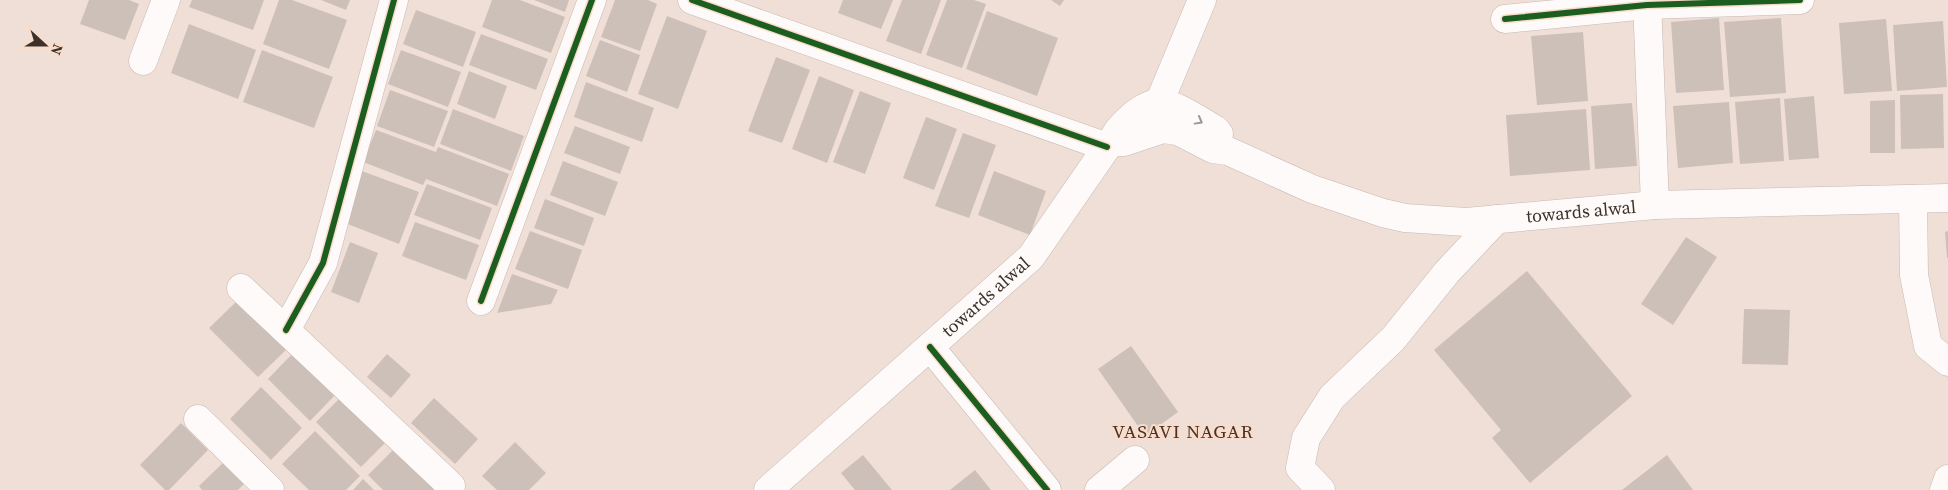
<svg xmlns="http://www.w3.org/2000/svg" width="1948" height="490" viewBox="0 0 1948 490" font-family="'Source Serif 4',serif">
	<rect width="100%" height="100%" fill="#f0dfd6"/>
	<g fill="#cdc0b8">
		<polygon points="89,0 129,0 139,4 125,40 80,24"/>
		<polygon points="192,0 264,0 253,30 189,7"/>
		<polygon points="279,0 292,0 347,20 329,69 263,44"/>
		<polygon points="321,0 350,0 346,10"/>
		<polygon points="492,0 520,0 565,17 551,53 482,27"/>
		<polygon points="534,0 569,0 565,12"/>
		<polygon points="615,0 648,0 657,4 640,51 601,37"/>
		<polygon points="843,0 893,0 881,29 838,13"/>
		<polygon points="902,0 941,0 921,54 886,41"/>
		<polygon points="947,0 974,0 986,4 962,68 926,55"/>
		<polygon points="1051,0 1064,0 1060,6"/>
		<polygon points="416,10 476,32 463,67 403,44"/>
		<polygon points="987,11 1058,38 1037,96 966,69"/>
		<polygon points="667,16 707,31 678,109 638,94"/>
		<polygon points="1719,18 1724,90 1676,93 1671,22"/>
		<polygon points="1781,18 1786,93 1730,97 1724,22"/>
		<polygon points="1886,19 1892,91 1844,94 1839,23"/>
		<polygon points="1943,21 1947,87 1897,91 1893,25"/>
		<polygon points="189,24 256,50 238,99 171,73"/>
		<polygon points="1583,32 1588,101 1537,105 1531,36"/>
		<polygon points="481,34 548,59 536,90 469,65"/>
		<polygon points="600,40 640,55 627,92 586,76"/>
		<polygon points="262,50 333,77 314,128 243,102"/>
		<polygon points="401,50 461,72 448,107 388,84"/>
		<polygon points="776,57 810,70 782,143 748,131"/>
		<polygon points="469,71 507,86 495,119 457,104"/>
		<polygon points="819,76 854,90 827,163 792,149"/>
		<polygon points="586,82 654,108 642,142 574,117"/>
		<polygon points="390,90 448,111 434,147 377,126"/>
		<polygon points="860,91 891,103 865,174 833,162"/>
		<polygon points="1943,94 1944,148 1901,149 1900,95"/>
		<polygon points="1814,96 1819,158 1789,160 1784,99"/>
		<polygon points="1780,98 1784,161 1740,164 1735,102"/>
		<polygon points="1895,100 1895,153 1870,153 1870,101"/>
		<polygon points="1729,102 1733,163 1678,168 1673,106"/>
		<polygon points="1632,103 1637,166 1595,169 1591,106"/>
		<polygon points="453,109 524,136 511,171 440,144"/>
		<polygon points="1586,109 1590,170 1510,176 1506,115"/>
		<polygon points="926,117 957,129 934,190 903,178"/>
		<polygon points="575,126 630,147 620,174 564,153"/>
		<polygon points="376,130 436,152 438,147 509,174 497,206 426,179 423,185 363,162"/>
		<polygon points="963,133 996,145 969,218 935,206"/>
		<polygon points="563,161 618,182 605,216 550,195"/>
		<polygon points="359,170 419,192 399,244 340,221"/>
		<polygon points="994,171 1046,191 1030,235 978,215"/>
		<polygon points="427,184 492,208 480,240 414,215"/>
		<polygon points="545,199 594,218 584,246 534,228"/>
		<polygon points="415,222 479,245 466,280 402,256"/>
		<polygon points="530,231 582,250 568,289 515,269"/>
		<polygon points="1948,231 1948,258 1947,258 1945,232"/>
		<polygon points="1686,237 1717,257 1673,325 1641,304"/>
		<polygon points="350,242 378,253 359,303 331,292"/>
		<polygon points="1527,271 1632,396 1530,483 1492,438 1501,430 1434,350"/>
		<polygon points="512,274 558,290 551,304 497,313"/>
		<polygon points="238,300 287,349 258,377 209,328"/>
		<polygon points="1744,309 1790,310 1788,365 1742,364"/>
		<polygon points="1131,346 1178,412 1145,436 1098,369"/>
		<polygon points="295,351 337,393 310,421 268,379"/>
		<polygon points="387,354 411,375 391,398 367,377"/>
		<polygon points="261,387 302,428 271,460 230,419"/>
		<polygon points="346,392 391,437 361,467 316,422"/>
		<polygon points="434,398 478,439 455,464 411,423"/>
		<polygon points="181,423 208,450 169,490 165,490 140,465"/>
		<polygon points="315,431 360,476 346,490 309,490 282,464"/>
		<polygon points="515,442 546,473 529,490 497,490 482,476"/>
		<polygon points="398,445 438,490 383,490 368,475"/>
		<polygon points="863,455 892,490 855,490 841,473"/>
		<polygon points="1667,455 1693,490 1622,490"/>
		<polygon points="225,461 246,482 238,490 202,490 199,486"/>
		<polygon points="975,470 991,490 950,490"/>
		<polygon points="363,479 374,490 353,490"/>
	</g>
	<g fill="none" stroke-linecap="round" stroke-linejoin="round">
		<defs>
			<g id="minor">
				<polyline points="692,0 1107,147"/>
				<polyline points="1647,0 1655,205"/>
				<polyline points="1505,19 1647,5 1800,0"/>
				<polyline points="143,61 166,0"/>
				<polyline points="1151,126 1159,103 1202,0"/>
				<polyline points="1913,199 1914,275 1928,346 1948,362"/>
				<polyline points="241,288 451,486 448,490"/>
				<polyline points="481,301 592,0"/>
				<polyline points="286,330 323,263 394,0"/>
				<polyline points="930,347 1047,490"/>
				<polyline points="198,419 270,490"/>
				<polyline points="1099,490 1135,460"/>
				<polyline points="1321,490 1300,468 1306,438 1332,397 1393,339 1447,272 1497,219"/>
				<polyline points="1944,490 1948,479"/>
			</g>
			<g id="major">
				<path d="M 1113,142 C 1114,133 1122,126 1128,120 C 1135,113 1149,103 1159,103 C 1175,103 1202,122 1216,130 L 1219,134"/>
				<path id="s1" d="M 768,490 L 1031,257 L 1107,147 L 1113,142 L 1124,142 L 1163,129 L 1178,131 L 1213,149 L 1228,151 L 1312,189 L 1383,213 L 1405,218 L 1466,222 L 1655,205 L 1948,198"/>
			</g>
		</defs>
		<use href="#minor" stroke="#c6b9b2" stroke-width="29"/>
		<use href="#major" stroke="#c6b9b2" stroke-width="29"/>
		<use href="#minor" stroke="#fdfaf9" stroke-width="28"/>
		<use href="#major" stroke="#fdfaf9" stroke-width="28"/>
		<defs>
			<g id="cycleway">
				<polyline points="692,0 1107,147"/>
				<polyline points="1505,19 1647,5 1800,0"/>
				<polyline points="481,301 592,0"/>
				<polyline points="286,330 323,263 394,0"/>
				<polyline points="930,347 1047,490"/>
			</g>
		</defs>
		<use href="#cycleway" stroke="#fadccb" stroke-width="9"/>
		<use href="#cycleway" stroke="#1b5e20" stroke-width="6"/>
	</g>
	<defs><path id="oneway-chevron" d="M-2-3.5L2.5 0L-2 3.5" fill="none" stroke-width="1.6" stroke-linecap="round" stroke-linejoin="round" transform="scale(1.25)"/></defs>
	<use stroke="#9d9692" href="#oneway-chevron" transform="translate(1199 121) rotate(29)"/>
	<g text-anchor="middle" stroke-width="4" stroke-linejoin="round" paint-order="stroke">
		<g font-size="18" fill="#3d322b" stroke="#fadccb">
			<text dy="6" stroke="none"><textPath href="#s1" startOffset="981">towards alwal</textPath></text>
			<text dy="6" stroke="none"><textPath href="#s1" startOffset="291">towards alwal</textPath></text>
		</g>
		<g font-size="19" letter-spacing="1" fill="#4a3326" stroke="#fadccb">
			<text x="1183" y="438">VASAVI NAGAR</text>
		</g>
	</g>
	<g transform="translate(45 45) rotate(111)" stroke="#fadccb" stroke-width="4" paint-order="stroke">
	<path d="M0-4L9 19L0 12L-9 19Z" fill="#3d322b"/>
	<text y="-8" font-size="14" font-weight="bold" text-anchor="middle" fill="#3d322b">N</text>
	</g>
</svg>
